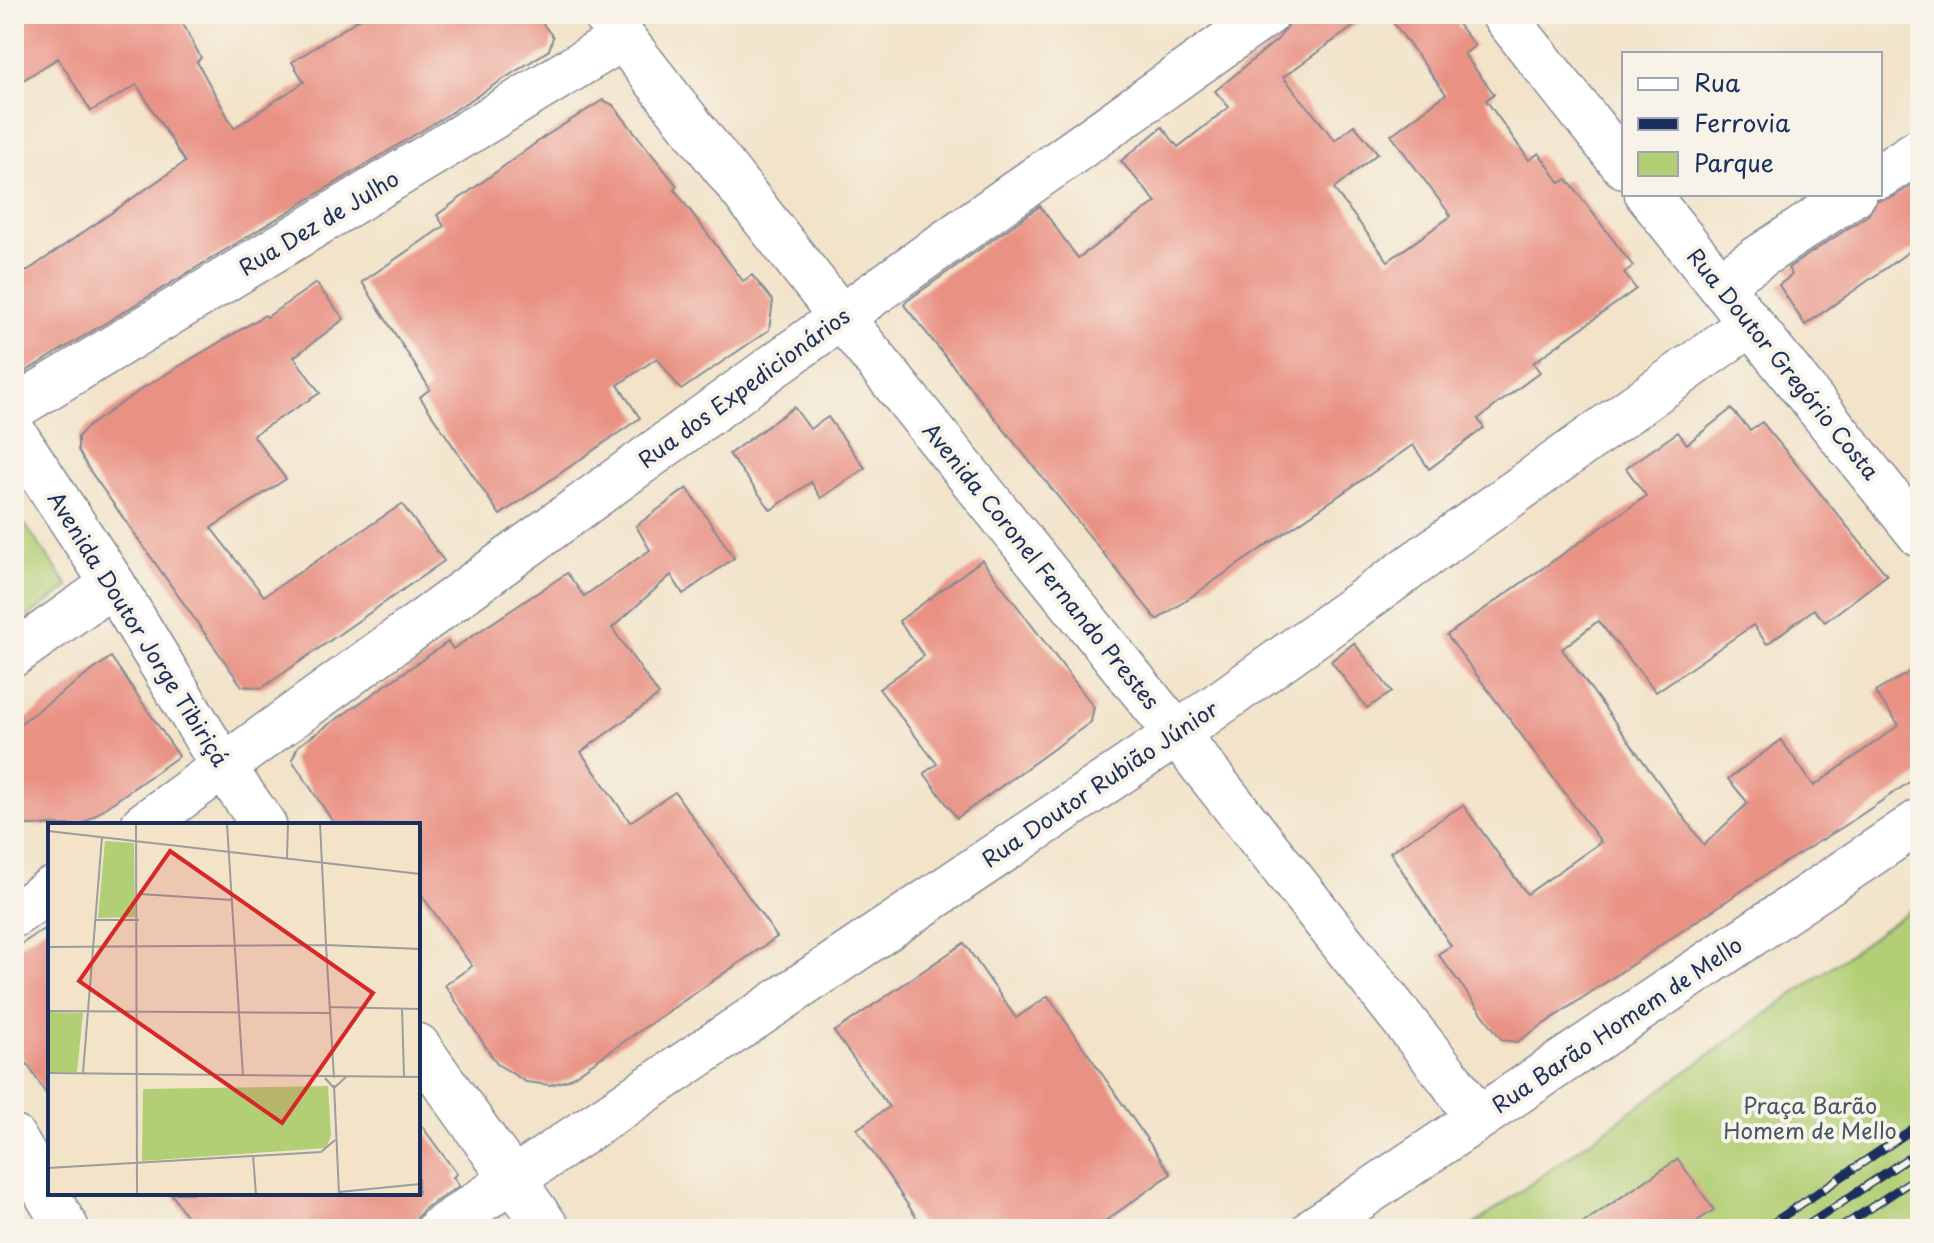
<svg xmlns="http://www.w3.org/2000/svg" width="1934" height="1243" viewBox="0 0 1934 1243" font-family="'Playpen Sans',sans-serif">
	<rect width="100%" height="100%" fill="#f7f3e8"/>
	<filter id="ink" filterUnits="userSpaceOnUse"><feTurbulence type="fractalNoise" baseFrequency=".0125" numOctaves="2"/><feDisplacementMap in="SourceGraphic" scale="16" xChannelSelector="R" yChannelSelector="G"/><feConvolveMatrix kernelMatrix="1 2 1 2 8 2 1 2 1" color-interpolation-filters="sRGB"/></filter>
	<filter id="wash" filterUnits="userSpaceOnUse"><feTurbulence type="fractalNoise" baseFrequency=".006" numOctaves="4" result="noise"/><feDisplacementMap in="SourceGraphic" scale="32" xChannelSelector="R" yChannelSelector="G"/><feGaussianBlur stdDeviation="1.8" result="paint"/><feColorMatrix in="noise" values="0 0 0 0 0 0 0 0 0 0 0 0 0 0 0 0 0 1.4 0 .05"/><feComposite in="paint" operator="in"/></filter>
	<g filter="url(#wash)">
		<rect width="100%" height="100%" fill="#f2e3c9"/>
		<g fill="#b3cf76" stroke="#677f6a" stroke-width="2">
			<polygon points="14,509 69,587 14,626"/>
			<polygon points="1920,903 1920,1229 1468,1229"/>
		</g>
		<g id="blocks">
			<g fill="#e99284">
				<polygon points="14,14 178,14 201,58 197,62 234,128 304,82 292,62 367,14 535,14 553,37 549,50 444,117 23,373 14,369 14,280 185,162 137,85 91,111 58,58 14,86"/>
				<polygon points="1292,14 1371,14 1283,77 1335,140 1354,125 1378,153 1334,189 1388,261 1451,216 1391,135 1446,94 1387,14 1450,14 1475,46 1464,54 1494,94 1486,100 1529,160 1539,153 1560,183 1567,179 1633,266 1624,273 1636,289 1533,363 1540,372 1478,419 1484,428 1429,469 1413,445 1157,620 904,305 907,301 1040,206 1078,258 1156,202 1121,161 1162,127 1178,147 1229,107 1215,91 1277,40 1289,25"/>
				<polygon points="603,100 613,105 677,186 674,189 743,281 752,275 773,301 769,330 681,390 657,358 618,385 640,418 500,515 420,397 430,389 362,282 444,226 437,215 544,137"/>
				<polygon points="1920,180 1920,244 1805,325 1779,285 1792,275 1788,268 1868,215 1877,200 1893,197"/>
				<polygon points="316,283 344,319 294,357 320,393 253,435 286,479 211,528 264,596 402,504 444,561 262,688 242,686 88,468 78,450 78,437 86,428 143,388 265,315 267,317"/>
				<polygon points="794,407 810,429 828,417 865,468 821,498 811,482 771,510 729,454"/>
				<polygon points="1731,409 1750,430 1762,422 1887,575 1825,622 1814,609 1767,644 1753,625 1656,692 1598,621 1562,649 1704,845 1748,803 1728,779 1781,740 1814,786 1899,725 1875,692 1920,666 1920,775 1843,827 1774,869 1517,1042 1502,1040 1438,954 1451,946 1390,852 1463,805 1527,894 1601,842 1447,635 1646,496 1626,468 1678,432 1687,444"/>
				<polygon points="687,488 734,558 683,594 671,575 612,628 659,695 581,752 630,822 675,792 777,937 568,1080 550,1085 526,1082 497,1064 445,985 472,966 418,890 418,825 335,825 292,760 298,746 448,642 453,649 567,573 584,596 650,550 636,526"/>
				<polygon points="982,560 1094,707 1091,722 957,818 924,773 937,764 879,689 924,656 899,621"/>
				<polygon points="1354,643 1392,692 1367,708 1331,661"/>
				<polygon points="111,657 179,756 81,825 14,825 14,728"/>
				<polygon points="50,925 50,1100 14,1043 14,949"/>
				<polygon points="964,943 1016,1018 1048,996 1171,1174 1094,1229 924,1229 857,1129 889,1107 834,1032"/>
				<polygon points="418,1121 457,1174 453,1177 459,1186 424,1209 416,1219 414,1229 195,1229 171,1193 418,1193"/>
				<polygon points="1678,1159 1714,1210 1685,1229 1574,1229"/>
			</g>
		</g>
	</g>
	<g filter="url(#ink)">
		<use href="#blocks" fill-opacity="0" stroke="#868994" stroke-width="2"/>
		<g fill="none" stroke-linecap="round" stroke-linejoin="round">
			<defs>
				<g id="minor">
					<polyline points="604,14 841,317 1177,734 1450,1079 1477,1118"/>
					<polyline points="1880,176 1920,150"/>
					<polyline points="1719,284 1854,194"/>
					<polyline points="14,408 623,38"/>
					<polyline points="14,654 113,584"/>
					<polyline points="14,1138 67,1229"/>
					<polyline points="439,1229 1177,734 1750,324"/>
				</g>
				<g id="major">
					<polyline points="1503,14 1624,166"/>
					<polyline points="1647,194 1920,535"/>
					<polyline points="14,433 113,584 224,768 264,825"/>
					<polyline points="143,825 841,317 1267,14"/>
					<polyline points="14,915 50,890"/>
					<polyline points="418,1046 548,1229"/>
					<polyline points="1314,1229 1920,821"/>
				</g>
			</defs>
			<use href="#minor" stroke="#868994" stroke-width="47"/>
			<use href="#major" stroke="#868994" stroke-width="47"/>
			<use href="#minor" stroke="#fff" stroke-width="44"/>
			<use href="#major" stroke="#fff" stroke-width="44"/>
			<defs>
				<g id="rail">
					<polyline points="1764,1229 1920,1124"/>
					<polyline points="1802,1229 1920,1150"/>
					<polyline points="1839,1229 1920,1175"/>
				</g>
			</defs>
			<use href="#rail" stroke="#1b2f5e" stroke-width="9"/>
			<use href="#rail" stroke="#f7f3e8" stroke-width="6" stroke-dasharray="18" stroke-linecap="butt"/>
		</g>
	</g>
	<g text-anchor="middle" stroke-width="8" stroke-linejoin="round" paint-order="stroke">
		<g font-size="22" fill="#1b2f5e" stroke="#f7f3e8">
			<text transform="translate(319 223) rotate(-31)" y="8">Rua Dez de Julho</text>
			<text transform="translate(1783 364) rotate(51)" y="8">Rua Doutor Gregório Costa</text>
			<text transform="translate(744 388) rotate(-36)" y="8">Rua dos Expedicionários</text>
			<text transform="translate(1041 566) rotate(51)" y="8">Avenida Coronel Fernando Prestes</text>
			<text transform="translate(138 629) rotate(58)" y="8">Avenida Doutor Jorge Tibiriçá</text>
			<text transform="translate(1100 784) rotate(-34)" y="8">Rua Doutor Rubião Júnior</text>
			<text transform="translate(1617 1025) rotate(-34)" y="8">Rua Barão Homem de Mello</text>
		</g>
		<g font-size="22" fill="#415764" stroke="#f7f3e8">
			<text x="1810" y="1114">Praça Barão<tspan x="1810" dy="25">Homem de Mello</tspan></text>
		</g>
	</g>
	<g transform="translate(48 823)">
		<rect width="372" height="372" fill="#f2e3c9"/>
		<path d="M 57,18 L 86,20 L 87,94 L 50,95 ZM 0,189 L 35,190 L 29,249 L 0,249 ZM 280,263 L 283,313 L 278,325 L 94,338 L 95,266 Z" fill="#b3cf76"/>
		<path fill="none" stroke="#9c9b9e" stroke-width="2" d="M 88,1 L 89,371M 179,1 L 195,253M 272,1 L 278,122 L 372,126M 0,8 L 372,51M 239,35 L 240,1M 92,71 L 185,77M 47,97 L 91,97M 0,124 L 278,122 L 286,255M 282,184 L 372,186M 354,185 L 356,254M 0,188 L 282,190M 0,250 L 372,254M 35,250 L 54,14M 277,255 L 286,265 L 298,254M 286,262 L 291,371M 205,332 L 208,371M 0,345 L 273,329 L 287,317M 291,369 L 372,361"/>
		<path fill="#d62828" fill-opacity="0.15" stroke="#d62828" stroke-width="4" d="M 122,28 L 325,170 L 234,300 L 31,158 Z"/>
		<rect width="372" height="372" fill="none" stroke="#1b2f5e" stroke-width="4"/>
	</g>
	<rect width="1934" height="1243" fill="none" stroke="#f7f3e8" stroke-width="48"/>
	<rect x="1622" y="52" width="260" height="144" fill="#f7f3e8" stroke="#9fa5b1" stroke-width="2"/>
	<rect x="1638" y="78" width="40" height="12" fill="#ffffff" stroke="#9fa5b1" stroke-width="2"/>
	<text x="1694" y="92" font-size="24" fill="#1b2f5e">Rua</text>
	<rect x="1638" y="118" width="40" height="12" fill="#1b2f5e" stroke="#9fa5b1" stroke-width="2"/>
	<text x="1694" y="132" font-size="24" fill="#1b2f5e">Ferrovia</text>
	<rect x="1638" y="152" width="40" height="24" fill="#b3cf76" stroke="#9fa5b1" stroke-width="2"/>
	<text x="1694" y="172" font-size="24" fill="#1b2f5e">Parque</text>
</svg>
